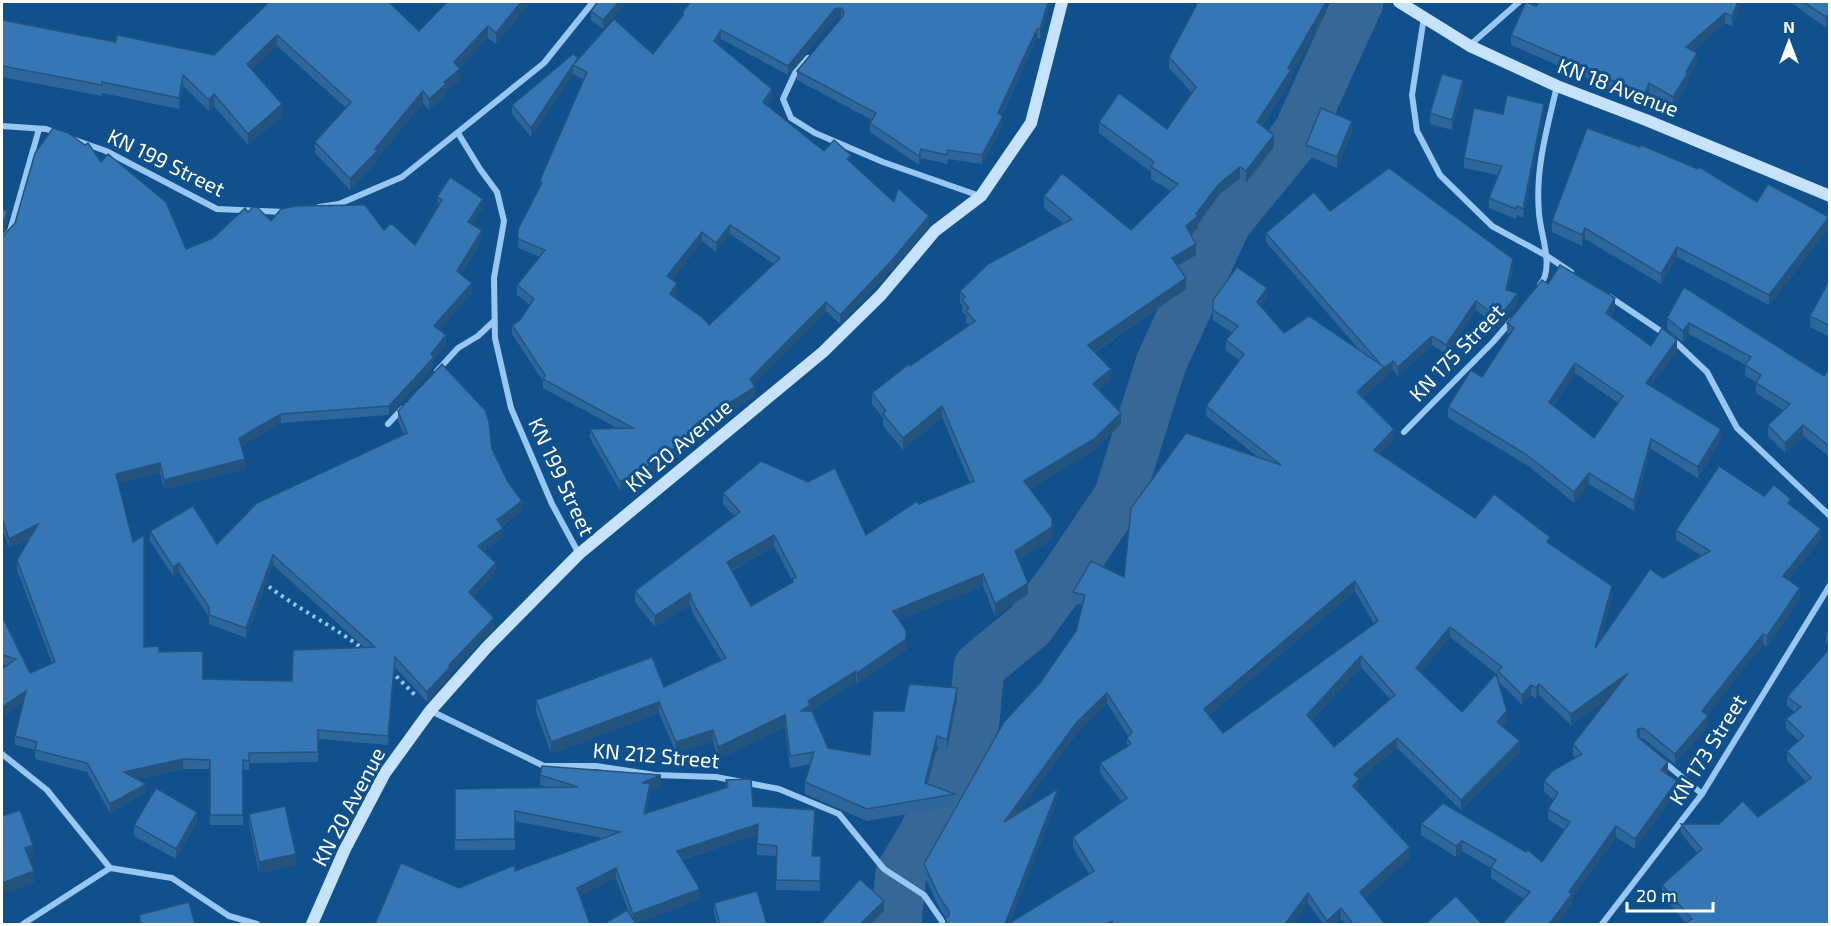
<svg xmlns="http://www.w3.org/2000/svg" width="1831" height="926" viewBox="0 0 1831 926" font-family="'Exo 2',sans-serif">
	<rect width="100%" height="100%" fill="#10508d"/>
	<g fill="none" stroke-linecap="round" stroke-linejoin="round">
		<polyline stroke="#88c4f6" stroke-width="8" points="1119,497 1140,494"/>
		<polyline stroke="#376794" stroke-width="51" points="896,924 901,873 923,836 961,760 974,721 979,667 1030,625 1067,574 1119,497 1161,363 1226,222 1298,134 1358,2"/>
		<g stroke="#97c7f2" stroke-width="4" stroke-dasharray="3 4.5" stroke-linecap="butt">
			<path d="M 263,582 C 294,607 332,625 363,649"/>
			<polyline points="391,671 417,697"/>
		</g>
		<g stroke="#97c7f2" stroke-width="6">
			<polyline points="1424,17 1412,95 1417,131 1440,175 1492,226 1547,256 1571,272"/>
			<polyline points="1470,45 1519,2"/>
			<polyline points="808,58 795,73 783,99 791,118 815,133 883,162 980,196"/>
			<polyline points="2,126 46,129 57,133"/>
			<polyline points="458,133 480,169 497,192 504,221 494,278 495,338 511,408 552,504 579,554"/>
			<polyline points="72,139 106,151 217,209 285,212"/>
			<polyline points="319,207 339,204 402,177 544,63 593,2"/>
			<polyline points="2,240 10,231 39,129"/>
			<path d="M 1540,285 C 1555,267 1540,234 1539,213 C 1535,169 1547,129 1557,86"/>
			<polyline points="1610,297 1671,338 1707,372 1737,428 1830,516"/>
			<polyline points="437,371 458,348 478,336 494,321"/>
			<polyline points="388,424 402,409"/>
			<polyline points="1404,432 1493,342 1511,321"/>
			<polyline points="431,711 544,766 596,766 655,775 716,777 779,789 839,814 884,869 924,895 944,924"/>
			<polyline points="2,754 47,790 110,868 172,878 229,916 257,924"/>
			<polyline points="1664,762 1702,794"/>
			<polyline points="23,924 110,868"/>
			<polyline points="1602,924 1702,794 1830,585"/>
		</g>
		<g stroke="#c6e2fc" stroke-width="12">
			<polyline points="1399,2 1470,46 1557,86 1646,120 1830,196"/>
			<polyline points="312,924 345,849 385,773 430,711 487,647 579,554 823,352 881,295 935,231 981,196 1031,123 1062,2"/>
		</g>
	</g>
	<g fill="#2d669b" fill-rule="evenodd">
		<polygon points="269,2 419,31 447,2 530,2 496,44 488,38 459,68 460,80 446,91 446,95 429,110 423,103 377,158 377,162 350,190 315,153 315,142 346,108 277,46 252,70 282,116 248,145 214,106 209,111 183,86 179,109 102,93 102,96 2,77 2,20 116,42 214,55"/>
		<polygon points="627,2 603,29 591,20 591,11"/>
		<path d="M 1050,2 L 1040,39 L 1037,38 L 1002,115 L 1003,125 L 982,164 L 948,159 L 947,164 L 921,158 L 919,165 L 870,132 L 870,123 L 872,120 L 797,80 L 797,71 L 841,18 L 841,17 L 835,19 L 788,75 L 721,39 L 718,44 L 772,98 L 767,105 L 824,151 L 851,163 L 894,202 L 929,226 L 893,268 L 840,324 L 826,311 L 753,384 L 755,396 L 708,426 L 708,435 L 656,469 L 656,472 L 620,491 L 590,438 L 590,429 L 617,428 L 543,388 L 543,381 L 512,334 L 512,325 L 520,320 L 530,305 L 517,295 L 517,285 L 540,257 L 518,248 L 518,229 L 540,186 L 540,180 L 584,80 L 573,74 L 531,137 L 512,114 L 512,105 L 578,60 L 653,54 L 682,16 L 682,13 ZM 730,234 L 774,264 L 709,325 L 674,298 L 677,293 L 672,280 L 702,241 L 716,252 Z"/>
		<polygon points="1742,2 1732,26 1725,23 1693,51 1697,63 1688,78 1688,83 1673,107 1649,93 1645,103 1598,85 1598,83 1511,45 1511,35 1536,6"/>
		<polygon points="1791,2 1830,2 1830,22 1826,27 1806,14"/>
		<path d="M 1326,13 L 1291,76 L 1291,81 L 1262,126 L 1274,147 L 1246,183 L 1240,178 L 1219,195 L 1198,224 L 1198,228 L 1190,234 L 1196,255 L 1178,266 L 1186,289 L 1095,352 L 1111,380 L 1099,390 L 1121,424 L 1094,450 L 1030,489 L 1052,539 L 1018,560 L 1028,594 L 995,616 L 983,586 L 899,620 L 906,650 L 857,684 L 856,682 L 811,711 L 828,748 L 870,755 L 904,711 L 957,700 L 947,751 L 937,747 L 927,784 L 955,794 L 955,806 L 867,821 L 805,794 L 805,782 L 811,764 L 790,768 L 785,727 L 718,759 L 713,741 L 676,753 L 659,713 L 551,754 L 536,711 L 536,700 L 664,687 L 721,660 L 693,614 L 690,604 L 655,627 L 635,602 L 635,591 L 734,516 L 723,504 L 723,493 L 866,535 L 919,504 L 970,483 L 942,417 L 903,450 L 883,426 L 883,418 L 872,404 L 872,393 L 969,325 L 966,322 L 966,315 L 962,312 L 962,305 L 960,303 L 960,291 L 1064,224 L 1044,208 L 1044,196 L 1131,230 L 1171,191 L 1151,179 L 1151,172 L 1099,133 L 1099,122 L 1167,129 L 1192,93 L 1169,68 L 1169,57 ZM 774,546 L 792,580 L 792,582 L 751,606 L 732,571 Z"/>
		<polygon points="1463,91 1452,130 1430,124 1430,113"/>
		<polygon points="1544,113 1523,218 1517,215 1516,219 1489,208 1489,198 1498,175 1464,168 1464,158 1503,114"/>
		<polygon points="1352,132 1337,168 1306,155 1306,145"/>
		<polygon points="101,162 186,249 213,238 248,212 271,221 384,230 415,245 438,207 437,197 483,208 472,224 482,240 461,274 472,293 439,330 446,344 434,359 434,366 389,415 281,423 241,446 245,469 164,489 160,473 118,483 144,647 159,652 203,679 292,681 365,648 273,565 246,638 209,624 209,617 179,572 173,576 150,541 150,531 217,544 404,435 398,421 398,411 492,449 522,510 502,526 503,537 484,551 496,572 473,597 494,628 450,673 450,676 427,702 395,667 388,745 318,739 318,762 249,763 249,770 243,770 243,825 210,825 210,769 183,769 136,779 146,793 110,813 87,772 35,759 35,750 15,745 15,736 23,702 2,717 2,669 6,666 2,664 2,616 30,673 52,663 17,570 17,560 31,538 9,548 2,527 2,235 3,236"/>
		<polygon points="1757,202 1829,228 1769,305 1677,257 1661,284 1585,239 1582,246 1552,232 1552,221"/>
		<path d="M 1330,211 L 1513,269 L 1508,290 L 1518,303 L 1499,327 L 1476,310 L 1446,354 L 1432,345 L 1398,376 L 1393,370 L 1363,398 L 1394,440 L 1380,454 L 1475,518 L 1550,544 L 1612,597 L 1600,642 L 1663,578 L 1702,556 L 1676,540 L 1676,530 L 1764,496 L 1791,505 L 1821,539 L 1788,580 L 1800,599 L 1767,647 L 1763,644 L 1707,715 L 1708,726 L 1675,764 L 1644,739 L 1639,738 L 1668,772 L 1667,774 L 1677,791 L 1635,849 L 1616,837 L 1572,898 L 1572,904 L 1524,899 L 1491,878 L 1491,868 L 1462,851 L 1456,857 L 1421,835 L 1421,824 L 1542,862 L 1565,830 L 1548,819 L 1548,809 L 1554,800 L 1544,792 L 1544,781 L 1576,758 L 1573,755 L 1573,744 L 1610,697 L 1571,725 L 1539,695 L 1536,699 L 1531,695 L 1522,705 L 1499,682 L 1507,722 L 1503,727 L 1520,752 L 1461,810 L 1397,748 L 1359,780 L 1359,789 L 1358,791 L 1410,858 L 1365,898 L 1385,924 L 1346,924 L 1341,919 L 1335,924 L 1323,924 L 1308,903 L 1293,924 L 945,924 L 945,919 L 946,918 L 940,909 L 924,875 L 924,864 L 1040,683 L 1076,631 L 1083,605 L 1073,603 L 1073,592 L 1124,577 L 1258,457 L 1206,416 L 1206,406 L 1239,360 L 1226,351 L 1226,340 L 1232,333 L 1213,320 L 1213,300 L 1267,298 L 1261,307 L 1284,333 L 1362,353 L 1266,242 L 1266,233 ZM 1355,591 L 1374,624 L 1223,733 L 1209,715 ZM 1450,637 L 1498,675 L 1498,680 L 1462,712 L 1420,672 ZM 1361,667 L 1390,699 L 1334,747 L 1312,720 ZM 1107,703 L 1128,736 L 1127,738 L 1127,746 L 1100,763 L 1100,773 L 1122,802 L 1073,837 L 1073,848 L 1089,874 L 1009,924 L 1058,799 L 1018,813 L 1076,734 Z"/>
		<polygon points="1830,279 1830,337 1810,327 1810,316"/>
		<path d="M 1548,284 L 1615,309 L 1611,316 L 1651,346 L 1677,351 L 1651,386 L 1721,439 L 1698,478 L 1651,449 L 1634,511 L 1589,484 L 1574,503 L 1527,465 L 1448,418 L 1448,407 L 1482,377 L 1510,335 L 1507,333 L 1507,323 ZM 1575,373 L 1618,403 L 1594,438 L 1554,406 Z"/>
		<polygon points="1684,287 1824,376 1830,367 1830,457 1803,436 1785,453 1768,436 1768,425 1783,410 1756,393 1756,382 1745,376 1746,365 1689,334 1683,342 1667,329 1667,318"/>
		<polygon points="1830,628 1830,646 1826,642 1826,633"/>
		<polygon points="1830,648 1830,924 1686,923 1662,895 1662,885 1697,853 1681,833 1681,824 1719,824 1758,817 1806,782 1787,761 1787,751 1799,741 1786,729 1786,719 1795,712 1787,706 1787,697"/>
		<polygon points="540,775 661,785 650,790 646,813 726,787 726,780 753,806 815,820 813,856 821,856 820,891 776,890 776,856 757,855 757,834 682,860 700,899 636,923 629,913 616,878 459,888 515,871 602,838 515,821 515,850 455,850 455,789 547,787 540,785"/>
		<polygon points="249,814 296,865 259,873 249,824"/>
		<polygon points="197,822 176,859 134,836 134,825"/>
		<polygon points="714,903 767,924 717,924 714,913"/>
	</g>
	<g fill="#24537e">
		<polygon points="521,2 530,2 496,44 496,33"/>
		<polygon points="619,2 627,2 603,29 603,20"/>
		<polygon points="1048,2 1050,2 1050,3 1040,39 1040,29"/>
		<polygon points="1326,2 1326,13 1291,76 1291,81 1257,133 1257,122"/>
		<polygon points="1738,2 1742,2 1732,26 1732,16"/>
		<polygon points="841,8 841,17 835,19 788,75 788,66 835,9"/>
		<polygon points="1725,13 1725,23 1686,57 1686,47"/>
		<polygon points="1830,13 1830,22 1826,27 1826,17"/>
		<polygon points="488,26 488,38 455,73 460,69 460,80 446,91 446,95 429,110 429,99 444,82 454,62"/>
		<polygon points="1037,29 1037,38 998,122 998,113"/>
		<polygon points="721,30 721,39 714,50 714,41"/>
		<polygon points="277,35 277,46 247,75 247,64"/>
		<polygon points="1697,53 1697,63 1688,78 1688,83 1673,107 1673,97"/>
		<polygon points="573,65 573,74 531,137 531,128"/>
		<polygon points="183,75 183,86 179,109 179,98"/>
		<polygon points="1463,80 1463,91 1452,130 1452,120"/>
		<polygon points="1649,83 1649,93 1645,103 1645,93"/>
		<polygon points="772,89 772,98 763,111 763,102"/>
		<polygon points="423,91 423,103 377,158 377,162 350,190 350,179"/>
		<polygon points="214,94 214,106 209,111 209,100"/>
		<polygon points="282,104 282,116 248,145 248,134"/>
		<polygon points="1544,104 1544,113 1523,218 1523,209"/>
		<polygon points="1003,116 1003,125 982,164 982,155"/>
		<polygon points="1352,121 1352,132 1337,168 1337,157"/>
		<polygon points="1274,135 1274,147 1246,183 1246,171"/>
		<polygon points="921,149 921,158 919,165 919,156"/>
		<polygon points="851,155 851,164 847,159"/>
		<polygon points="1240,167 1240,178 1219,195 1198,224 1198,228 1186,238 1186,226 1219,184"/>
		<polygon points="483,199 483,208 468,231 468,222"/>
		<polygon points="7,212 7,222 5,228 2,233 2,224"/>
		<polygon points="929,216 929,226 893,268 840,324 840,315"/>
		<polygon points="1829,217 1829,228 1769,305 1769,295"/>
		<polygon points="730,225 730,234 716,252 716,243"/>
		<polygon points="1585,228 1585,239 1582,246 1582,235"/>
		<polygon points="482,230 482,240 457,280 457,271"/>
		<polygon points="702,232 702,241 667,286 667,276"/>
		<polygon points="1196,244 1196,255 1172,269 1172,258"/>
		<polygon points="1677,247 1677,257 1661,284 1661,274"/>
		<polygon points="1513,259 1513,269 1506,299 1506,290"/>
		<polygon points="1186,278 1186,289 1088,356 1088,345"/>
		<polygon points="472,283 472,293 434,336 434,326"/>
		<polygon points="677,283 677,293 670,304 670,294"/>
		<polygon points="1267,288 1267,298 1257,313 1257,302"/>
		<polygon points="1518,293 1518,303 1499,327 1499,318"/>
		<polygon points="1615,298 1615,309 1606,324 1606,313"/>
		<polygon points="1476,301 1476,310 1446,354 1446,345"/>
		<polygon points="826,302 826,311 750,388 750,379"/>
		<polygon points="1689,323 1689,334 1683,342 1683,331"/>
		<polygon points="446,335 446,344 434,359 434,366 389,415 389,406"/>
		<polygon points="1432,336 1432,345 1398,376 1398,367"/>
		<polygon points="1677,340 1677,351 1646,393 1646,383"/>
		<polygon points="1393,361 1393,370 1384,378 1384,368"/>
		<polygon points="1575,363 1575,373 1549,413 1549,402"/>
		<polygon points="1384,367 1384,378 1357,403 1357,392"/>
		<polygon points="1111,369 1111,380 1093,395 1093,384"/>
		<polygon points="755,387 755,396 696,434 696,424"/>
		<polygon points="942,406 942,417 903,450 903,438"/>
		<polygon points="1121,413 1121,424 1094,450 1024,493 1024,481"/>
		<polygon points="281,414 281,423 239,448 239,438"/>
		<polygon points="1803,425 1803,436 1785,453 1785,443"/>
		<polygon points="708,426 708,435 656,469 656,472 620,491 620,482"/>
		<polygon points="1394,429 1394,440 1374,461 1374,450"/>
		<polygon points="1721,429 1721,439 1698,478 1698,467"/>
		<polygon points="1651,439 1651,449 1634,511 1634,501"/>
		<polygon points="245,459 245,469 164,489 164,480"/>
		<polygon points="160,463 160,473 116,484 116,474"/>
		<polygon points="1589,473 1589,484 1574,503 1574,492"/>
		<polygon points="522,501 522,510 497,529 497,520"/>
		<polygon points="38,524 38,534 9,548 9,539"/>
		<polygon points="1052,527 1052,539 1015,562 1015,551"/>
		<polygon points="503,528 503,537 478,555 478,546"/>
		<polygon points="1821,529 1821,539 1783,586 1783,576"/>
		<polygon points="774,535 774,546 727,573 727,562"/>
		<polygon points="273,555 273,565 246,638 246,628"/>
		<polygon points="179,563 179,572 173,576 173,567"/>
		<polygon points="496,563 496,572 469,601 469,592"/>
		<polygon points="983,574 983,586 893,623 893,611"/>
		<polygon points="1355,581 1355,591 1204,719 1204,709"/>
		<polygon points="1028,583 1028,594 995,616 995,604"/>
		<polygon points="1612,586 1612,597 1595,659 1595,648"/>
		<polygon points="1800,588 1800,599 1767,647 1767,636"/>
		<polygon points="690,593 690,604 655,627 655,616"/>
		<polygon points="494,618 494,628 450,673 450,676 427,702 427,692 449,665"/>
		<polygon points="1450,627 1450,637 1416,678 1416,668"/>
		<polygon points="1763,634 1763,644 1702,722 1702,711"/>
		<polygon points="906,639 906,650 857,684 857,673"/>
		<polygon points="1361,656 1361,667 1307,725 1307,715"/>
		<polygon points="395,657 395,667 388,745 388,736"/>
		<polygon points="856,671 856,682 810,711 801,711 808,701"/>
		<polygon points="1628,673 1628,684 1571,725 1571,714"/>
		<polygon points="1539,684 1539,695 1536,699 1536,688"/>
		<polygon points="1531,685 1531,695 1522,705 1522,695"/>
		<polygon points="957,688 957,700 947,751 947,740"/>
		<polygon points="26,691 26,700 2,717 2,707"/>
		<polygon points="1107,693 1107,703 1076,734 1004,832 1004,822 1076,723"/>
		<polygon points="659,702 659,713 551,754 551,742"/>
		<polygon points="1507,711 1507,722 1497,733 1497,722"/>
		<polygon points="785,715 785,727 718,759 718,747"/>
		<polygon points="1708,716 1708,726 1675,764 1675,754"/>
		<polygon points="1640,728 1640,738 1637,740 1637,730"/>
		<polygon points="713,730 713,741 676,753 676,742"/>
		<polygon points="937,736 937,747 925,794 925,783"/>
		<polygon points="1397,738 1397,748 1359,780 1359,789 1353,797 1354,774"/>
		<polygon points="1520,741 1520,752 1461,810 1461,800"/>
		<polygon points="183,759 183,769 124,781 124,772"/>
		<polygon points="1668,762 1668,772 1661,780 1661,770"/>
		<polygon points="661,775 661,785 650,790 644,824 642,783"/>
		<polygon points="1677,781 1677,791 1635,849 1635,839"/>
		<polygon points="146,784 146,793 110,813 110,804"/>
		<polygon points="1058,789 1058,799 1009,924 1005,924"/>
		<polygon points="197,812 197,822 176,859 176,849"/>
		<polygon points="758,824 758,834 677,861 677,851"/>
		<polygon points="1616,826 1616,837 1572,898 1572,904 1557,924 1549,924 1569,892"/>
		<polygon points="1462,841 1462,851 1456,857 1456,846"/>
		<polygon points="33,845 33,858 25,860 25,848"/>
		<polygon points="1410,847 1410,858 1360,902 1360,892"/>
		<polygon points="296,854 296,865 259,873 259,862"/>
		<polygon points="616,868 616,878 577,898 577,888"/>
		<polygon points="34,871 34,883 2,895 2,883"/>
		<polygon points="700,889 700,899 633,924 633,914"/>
		<polygon points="1308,893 1308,903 1293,924 1285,924"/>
		<polygon points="884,901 884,911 871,924 860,924"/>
		<polygon points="1341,908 1341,919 1335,924 1327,924 1327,921"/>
	</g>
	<g fill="#3477b4" stroke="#24537e" stroke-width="1.5" fill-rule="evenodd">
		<polygon points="269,2 389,2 419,31 447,2 521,2 496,33 488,26 454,62 460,69 444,82 446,84 429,99 423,91 375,149 377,151 350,179 315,142 351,102 277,35 247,64 282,104 248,134 214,94 209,100 183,75 179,98 102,82 102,85 2,66 2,20 116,42 117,35 214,55"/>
		<polygon points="598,2 619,2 603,20 591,11"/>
		<path d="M 690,2 L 1048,2 L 1040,29 L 1037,29 L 998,113 L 1003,116 L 982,155 L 948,150 L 947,155 L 921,149 L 919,156 L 870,123 L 876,113 L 797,71 L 843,16 L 844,12 L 841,8 L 835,9 L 788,66 L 721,30 L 714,41 L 772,89 L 763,102 L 824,151 L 834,140 L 851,155 L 847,159 L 894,202 L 898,188 L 929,216 L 893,259 L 840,315 L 826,302 L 750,379 L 755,387 L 696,424 L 698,426 L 708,426 L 655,461 L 656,462 L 620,482 L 590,429 L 633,428 L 543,379 L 545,375 L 512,325 L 520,320 L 534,299 L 517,285 L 545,250 L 518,239 L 518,229 L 542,183 L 540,180 L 587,72 L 573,65 L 531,128 L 512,105 L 573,54 L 578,58 L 574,64 L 614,19 L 653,54 L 684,14 L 682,13 ZM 730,225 L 780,258 L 709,325 L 703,318 L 670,294 L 677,283 L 667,276 L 702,232 L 716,243 Z"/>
		<path d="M 1198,2 L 1326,2 L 1288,68 L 1291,70 L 1257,122 L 1274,135 L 1246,171 L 1240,167 L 1219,184 L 1196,214 L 1198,216 L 1186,226 L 1196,244 L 1172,258 L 1186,278 L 1088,345 L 1111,369 L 1093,384 L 1121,413 L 1094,439 L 1024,481 L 1052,518 L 1052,527 L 1015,551 L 1028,583 L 995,604 L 983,574 L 893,611 L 906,630 L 906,639 L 857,673 L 856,671 L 808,701 L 810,705 L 801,711 L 812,711 L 828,748 L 870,755 L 873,711 L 904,711 L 909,684 L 957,688 L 947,740 L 937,736 L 925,783 L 955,794 L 867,809 L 805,782 L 814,752 L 790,756 L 785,715 L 718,747 L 713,730 L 676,742 L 659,702 L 551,742 L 536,700 L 652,657 L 664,687 L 726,658 L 693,603 L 690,593 L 655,616 L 635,591 L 740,512 L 723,493 L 761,461 L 808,482 L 835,468 L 866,535 L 917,501 L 919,504 L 974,481 L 942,406 L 903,438 L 883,414 L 886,411 L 872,393 L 909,364 L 910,366 L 975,321 L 966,311 L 969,308 L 962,300 L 965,297 L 960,291 L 988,264 L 1072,219 L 1044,196 L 1062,173 L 1131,230 L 1178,184 L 1151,167 L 1154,162 L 1099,122 L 1119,93 L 1167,129 L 1196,87 L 1169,57 ZM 774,535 L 796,577 L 792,579 L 793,582 L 751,606 L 727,562 Z"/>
		<polygon points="1526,2 1536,6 1539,2 1738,2 1732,16 1725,13 1686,47 1697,53 1686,72 1688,73 1673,97 1649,83 1645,93 1598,75 1599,73 1511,35"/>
		<polygon points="1803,2 1830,2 1830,13 1826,17"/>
		<polygon points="1442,74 1463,80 1452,120 1430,113"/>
		<polygon points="1507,95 1544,104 1523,209 1517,206 1516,209 1489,198 1502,166 1464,158 1474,108 1503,114"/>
		<polygon points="1321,108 1352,121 1337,157 1306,145"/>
		<polygon points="53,128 68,133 85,145 88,143 101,162 108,154 166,202 186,249 213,238 245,208 248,212 253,207 257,207 271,221 281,209 296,206 359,205 365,205 384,230 391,223 415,245 442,200 437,197 450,177 483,199 468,222 482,230 457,271 472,283 434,326 446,335 431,354 434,357 389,406 281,414 239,438 245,459 164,480 160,463 116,474 133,542 144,535 144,647 159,646 159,652 203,651 203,679 292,681 293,650 375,647 273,555 246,628 209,615 209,607 179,563 173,567 150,531 193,506 217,544 257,503 407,433 398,411 442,364 485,410 489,422 492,449 508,482 522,501 497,520 503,528 478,546 496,563 469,592 494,618 449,665 450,667 427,692 395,657 388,736 318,730 318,752 249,753 249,761 243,760 243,815 210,815 210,760 183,759 124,772 146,784 110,804 87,763 35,750 37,742 15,736 26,691 2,707 2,669 16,659 2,655 2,616 30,673 55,662 17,560 38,524 9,539 2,518 2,235 3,236 15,223 35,153"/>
		<polygon points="1587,128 1640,147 1641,145 1698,169 1699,167 1757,202 1768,184 1829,217 1769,295 1677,247 1661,274 1585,228 1582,235 1552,221"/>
		<polygon points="1389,168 1513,259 1506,290 1518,293 1499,318 1476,301 1446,345 1432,336 1398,367 1393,361 1384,368 1266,233 1314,192 1330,211"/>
		<polygon points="2,208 7,212 5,219 2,224"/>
		<path d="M 1560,265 L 1615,298 L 1606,313 L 1651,346 L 1662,328 L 1677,340 L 1646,383 L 1721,429 L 1698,467 L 1651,439 L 1634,501 L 1589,473 L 1574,492 L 1527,455 L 1448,407 L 1471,370 L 1482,377 L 1514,328 L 1507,323 L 1542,280 L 1548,284 ZM 1575,363 L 1623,396 L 1594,438 L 1549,402 Z"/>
		<path d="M 1237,267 L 1267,288 L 1257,302 L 1284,333 L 1309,316 L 1384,367 L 1357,392 L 1394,429 L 1374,450 L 1475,518 L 1494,494 L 1550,537 L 1547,542 L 1612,586 L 1595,648 L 1650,569 L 1663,578 L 1710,551 L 1676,530 L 1719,466 L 1764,496 L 1774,485 L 1791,499 L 1788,503 L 1821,529 L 1783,576 L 1800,588 L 1767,636 L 1763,634 L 1702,711 L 1708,716 L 1675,754 L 1644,729 L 1640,728 L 1637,730 L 1638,737 L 1668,762 L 1661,770 L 1677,781 L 1635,839 L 1616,826 L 1569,892 L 1572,894 L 1549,924 L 1502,924 L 1530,892 L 1491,868 L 1496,860 L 1462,841 L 1456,846 L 1421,824 L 1443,803 L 1526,852 L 1528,850 L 1542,862 L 1570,822 L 1548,809 L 1558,793 L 1544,781 L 1552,771 L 1582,754 L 1573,744 L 1628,673 L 1571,714 L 1539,684 L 1536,688 L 1531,685 L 1522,695 L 1498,671 L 1502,667 L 1450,627 L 1416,668 L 1462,712 L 1496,674 L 1507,711 L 1497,722 L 1520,741 L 1461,800 L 1397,738 L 1354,774 L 1359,779 L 1353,786 L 1410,847 L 1360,892 L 1385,924 L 1353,924 L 1341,908 L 1327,921 L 1308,893 L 1285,924 L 1113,924 L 1112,921 L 1107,924 L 1008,924 L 1094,871 L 1073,837 L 1127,798 L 1100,763 L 1131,744 L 1127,738 L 1132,732 L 1107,693 L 1076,723 L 1004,822 L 1058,789 L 1005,924 L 948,924 L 945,919 L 949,915 L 949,911 L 940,898 L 924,864 L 1004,722 L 1040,683 L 1076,631 L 1085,595 L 1073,592 L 1091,561 L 1124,577 L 1131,508 L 1186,433 L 1281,465 L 1206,406 L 1244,354 L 1226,340 L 1238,326 L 1213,310 L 1213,300 ZM 1355,581 L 1378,621 L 1223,733 L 1204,709 ZM 1361,656 L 1395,695 L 1334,747 L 1307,715 Z"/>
		<polygon points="1830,279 1830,326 1810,316"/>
		<polygon points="1684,287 1824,376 1830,367 1830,447 1803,425 1785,443 1768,425 1790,404 1756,383 1761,375 1745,365 1751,357 1689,323 1683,331 1667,318"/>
		<polygon points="1830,628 1830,636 1826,633"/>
		<polygon points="1830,648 1830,924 1683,924 1692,919 1662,885 1702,849 1681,824 1719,824 1743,801 1758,817 1811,778 1787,751 1804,736 1786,719 1801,707 1787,697"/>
		<polygon points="542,766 661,775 642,783 650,783 644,814 728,787 726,780 751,779 753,806 815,810 812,856 821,856 820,881 776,880 777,846 757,844 758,824 677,851 700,889 633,914 616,868 577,888 590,924 375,924 401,863 459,888 515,865 515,871 620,832 515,811 515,839 455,840 455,789 578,787 540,775"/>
		<polygon points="156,788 197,812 176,849 134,825"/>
		<polygon points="285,806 296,854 259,862 249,814"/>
		<polygon points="20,810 33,845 25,848 34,871 2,883 2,816"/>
		<polygon points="860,879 884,901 860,924 820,924"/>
		<polygon points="757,891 767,924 720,924 714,903"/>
		<polygon points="1456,896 1482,924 1425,924"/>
		<polygon points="189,902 195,924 141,924 139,915"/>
		<polygon points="627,910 636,924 604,924"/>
	</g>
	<g text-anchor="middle" stroke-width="6" stroke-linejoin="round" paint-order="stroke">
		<g font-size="21" fill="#fff" stroke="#10508d">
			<text transform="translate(1618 88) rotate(21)" y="7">KN 18 Avenue</text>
			<text transform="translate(166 163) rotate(26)" y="7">KN 199 Street</text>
			<text transform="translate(1457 353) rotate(-46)" y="7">KN 175 Street</text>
			<text transform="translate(679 446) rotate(-40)" y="7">KN 20 Avenue</text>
			<text transform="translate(561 477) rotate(65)" y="7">KN 199 Street</text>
			<text transform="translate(1708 750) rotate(-58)" y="7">KN 173 Street</text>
			<text transform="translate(656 756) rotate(5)" y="7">KN 212 Street</text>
			<text transform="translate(349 807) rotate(-62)" y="7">KN 20 Avenue</text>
		</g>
	</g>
	<rect width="1831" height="926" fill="none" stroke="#ffffff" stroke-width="6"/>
	<g transform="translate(1789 42)" stroke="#10508d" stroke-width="4.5" paint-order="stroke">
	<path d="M0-4.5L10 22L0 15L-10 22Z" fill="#ffffff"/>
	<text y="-9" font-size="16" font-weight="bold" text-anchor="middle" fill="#ffffff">N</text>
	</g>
	<path d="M1627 902v9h86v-9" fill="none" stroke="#ffffff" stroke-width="3"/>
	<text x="1636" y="902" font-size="18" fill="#ffffff" stroke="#10508d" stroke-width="4.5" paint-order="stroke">20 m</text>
</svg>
